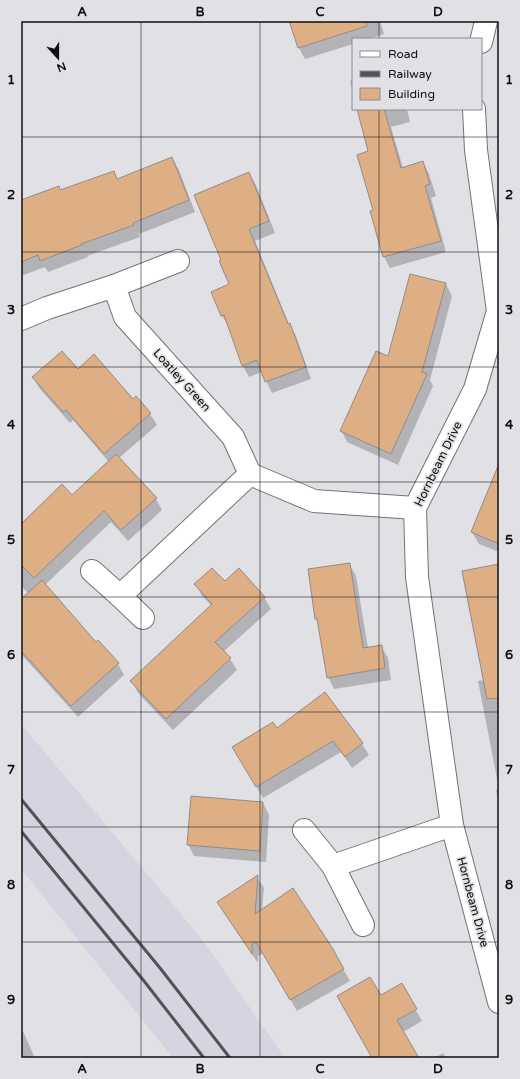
<svg xmlns="http://www.w3.org/2000/svg" width="520" height="1079" viewBox="0 0 520 1079" font-family="'Varela Round',sans-serif">
	<rect width="100%" height="100%" fill="#e0e0e5"/>
	<polygon fill="#d5d5e1" points="21,724 202,939 285,1058 173,1058 21,869"/>
	<g fill="#0003">
		<polygon points="290,21 380,21 384,34 369,39 353,39 353,44 305,59 299,48"/>
		<polygon points="353,80 353,93 350,81"/>
		<polygon points="358,109 407,109 410,122 391,127 403,168 423,162 429,174 436,196 431,198 446,252 390,268 384,257 374,211 370,152"/>
		<polygon points="172,158 179,170 195,212 139,234 140,237 87,256 88,257 48,272 45,267 21,276 21,213 58,187 61,191 114,172 118,180"/>
		<polygon points="249,173 256,185 275,233 255,241 289,324 296,336 311,379 272,393 266,381 262,372 249,377 243,366 229,327 222,316 212,293 230,285 222,260"/>
		<polygon points="410,275 446,284 452,296 430,380 433,386 398,465 347,442 341,430 388,358"/>
		<polygon points="78,370 133,400 150,414 157,425 119,458 156,499 162,510 128,541 111,522 45,585 96,643 118,664 124,675 78,717 21,654 21,601 29,594 21,586 21,525 72,496 109,462 73,420 70,423 40,389 33,377"/>
		<polygon points="499,467 499,552 479,544 472,532"/>
		<polygon points="349,564 356,576 368,648 381,646 388,658 391,680 334,689 328,677 319,623 316,619"/>
		<polygon points="499,565 499,804 496,790 499,789 478,681 484,680"/>
		<polygon points="224,583 264,597 271,609 223,652 230,659 237,670 173,730 138,693 132,681 212,606 202,596 196,584"/>
		<polygon points="325,694 362,744 369,755 352,768 341,752 263,798 233,747 277,730"/>
		<polygon points="263,803 269,815 266,862 194,856 188,844"/>
		<polygon points="257,877 264,888 262,910 332,950 350,981 297,1011 264,953 258,956 258,963 225,914"/>
		<polygon points="401,985 422,1021 403,1032 418,1058 375,1058 381,997"/>
		<polygon points="21,1027 35,1058 21,1058"/>
		<polygon points="443,1053 446,1058 434,1058"/>
	</g>
	<g fill="#deaf85" stroke="#918c89">
		<polygon points="289,21 366,21 367,26 298,48"/>
		<polygon points="357,109 384,109 401,168 423,161 430,184 425,186 441,241 383,257 370,211 373,210 357,155 368,151"/>
		<polygon points="172,157 189,200 133,223 134,225 81,244 82,245 40,261 38,255 21,262 21,200 59,186 60,190 114,171 117,179"/>
		<polygon points="249,172 269,221 249,229 288,324 290,323 306,367 265,382 257,360 242,366 224,315 221,316 211,292 229,284 219,261 221,260 194,195"/>
		<polygon points="410,274 446,283 422,372 427,374 391,454 340,431 376,351 388,356"/>
		<polygon points="62,351 78,369 94,354 133,399 136,396 151,413 104,454 66,410 63,412 32,377"/>
		<polygon points="116,454 157,498 121,530 104,511 34,578 21,565 21,524 62,484 72,495"/>
		<polygon points="498,466 499,466 499,544 471,532"/>
		<polygon points="350,563 363,648 382,645 385,668 327,678 317,619 315,619 308,569"/>
		<polygon points="499,564 499,698 487,699 462,571"/>
		<polygon points="212,568 225,581 239,568 265,597 215,642 231,658 166,719 130,681 212,604 194,584"/>
		<polygon points="42,580 96,642 98,640 119,663 71,706 21,651 21,599"/>
		<polygon points="325,692 363,743 345,757 333,741 256,787 232,747 273,722 277,728"/>
		<polygon points="191,796 263,802 260,851 187,845"/>
		<polygon points="258,875 255,914 293,888 333,949 344,969 290,1000 256,942 252,944 252,954 217,902"/>
		<polygon points="370,977 381,995 402,983 417,1009 397,1020 419,1058 372,1058 337,996"/>
	</g>
	<g fill="none" stroke-linecap="round" stroke-linejoin="round">
		<defs>
			<g id="minor">
				<polyline points="481,42 486,21"/>
				<polyline points="474,109 476,150 498,311 475,389 415,508 417,577 452,825 499,1002"/>
				<polyline points="114,286 178,261"/>
				<polyline points="21,319 47,308 114,286 125,317 233,437 250,474 314,501 415,508"/>
				<polyline points="92,571 120,596 143,618"/>
				<polyline points="120,596 250,474"/>
				<polyline points="304,830 333,866 363,925"/>
				<polyline points="333,866 452,825"/>
			</g>
		</defs>
		<use href="#minor" stroke="#737377" stroke-width="24"/>
		<use href="#minor" stroke="#fff" stroke-width="22"/>
		<g stroke="#535356" stroke-width="3">
			<polyline points="21,799 160,968 230,1058"/>
			<polyline points="21,831 144,981 204,1058"/>
		</g>
	</g>
	<path fill="none" stroke="#0f0f11" stroke-width="1" stroke-opacity="0.55" d="M 141,21 L 141,1058M 260,21 L 260,1058M 379,21 L 379,39M 379,109 L 379,1058M 21,137 L 499,137M 21,252 L 499,252M 21,367 L 499,367M 21,482 L 499,482M 21,597 L 499,597M 21,712 L 499,712M 21,827 L 499,827M 21,942 L 499,942"/>
	<g text-anchor="middle" stroke-width="3.5" stroke-linejoin="round" paint-order="stroke">
		<g font-size="12" fill="#0f0f11" stroke="#e0e0e5">
			<text transform="translate(182 380) rotate(48)" y="4">Loatley Green</text>
			<text transform="translate(438 464) rotate(-64)" y="4">Hornbeam Drive</text>
			<text transform="translate(473 902) rotate(75)" y="4">Hornbeam Drive</text>
		</g>
	</g>
	<rect width="520" height="1079" fill="none" stroke="#e0e0e5" stroke-width="44"/>
	<rect x="352" y="38" width="130" height="72" fill="#e0e0e5" stroke="#8c8c90"/>
	<rect x="360" y="51" width="20" height="6" fill="#ffffff" stroke="#8c8c90"/>
	<text x="388" y="58" font-size="12" fill="#0f0f11">Road</text>
	<rect x="360" y="71" width="20" height="6" fill="#535356" stroke="#8c8c90"/>
	<text x="388" y="78" font-size="12" fill="#0f0f11">Railway</text>
	<rect x="360" y="88" width="20" height="12" fill="#deaf85" stroke="#8c8c90"/>
	<text x="388" y="98" font-size="12" fill="#0f0f11">Building</text>
	<g transform="translate(58 58) rotate(159)" stroke="#e0e0e5" stroke-width="3" paint-order="stroke">
	<path d="M0-3L7 15L0 10L-7 15Z" fill="#0f0f11"/>
	<text y="-6" font-size="11" font-weight="bold" text-anchor="middle" fill="#0f0f11">N</text>
	</g>
	<rect x="22" y="22" width="476" height="1035" fill="none" stroke="#0f0f11" stroke-width="1.5"/>
	<g font-size="13" text-anchor="middle" font-weight="bold" fill="#0f0f11">
		<text x="82" y="16">A</text>
		<text x="200" y="16">B</text>
		<text x="320" y="16">C</text>
		<text x="438" y="16">D</text>
		<text x="11" y="84">1</text>
		<text x="509" y="84">1</text>
		<text x="11" y="199">2</text>
		<text x="509" y="199">2</text>
		<text x="11" y="314">3</text>
		<text x="509" y="314">3</text>
		<text x="11" y="429">4</text>
		<text x="509" y="429">4</text>
		<text x="11" y="544">5</text>
		<text x="509" y="544">5</text>
		<text x="11" y="659">6</text>
		<text x="509" y="659">6</text>
		<text x="11" y="774">7</text>
		<text x="509" y="774">7</text>
		<text x="11" y="889">8</text>
		<text x="509" y="889">8</text>
		<text x="11" y="1004">9</text>
		<text x="509" y="1004">9</text>
		<text x="82" y="1073">A</text>
		<text x="200" y="1073">B</text>
		<text x="320" y="1073">C</text>
		<text x="438" y="1073">D</text>
	</g>
</svg>
